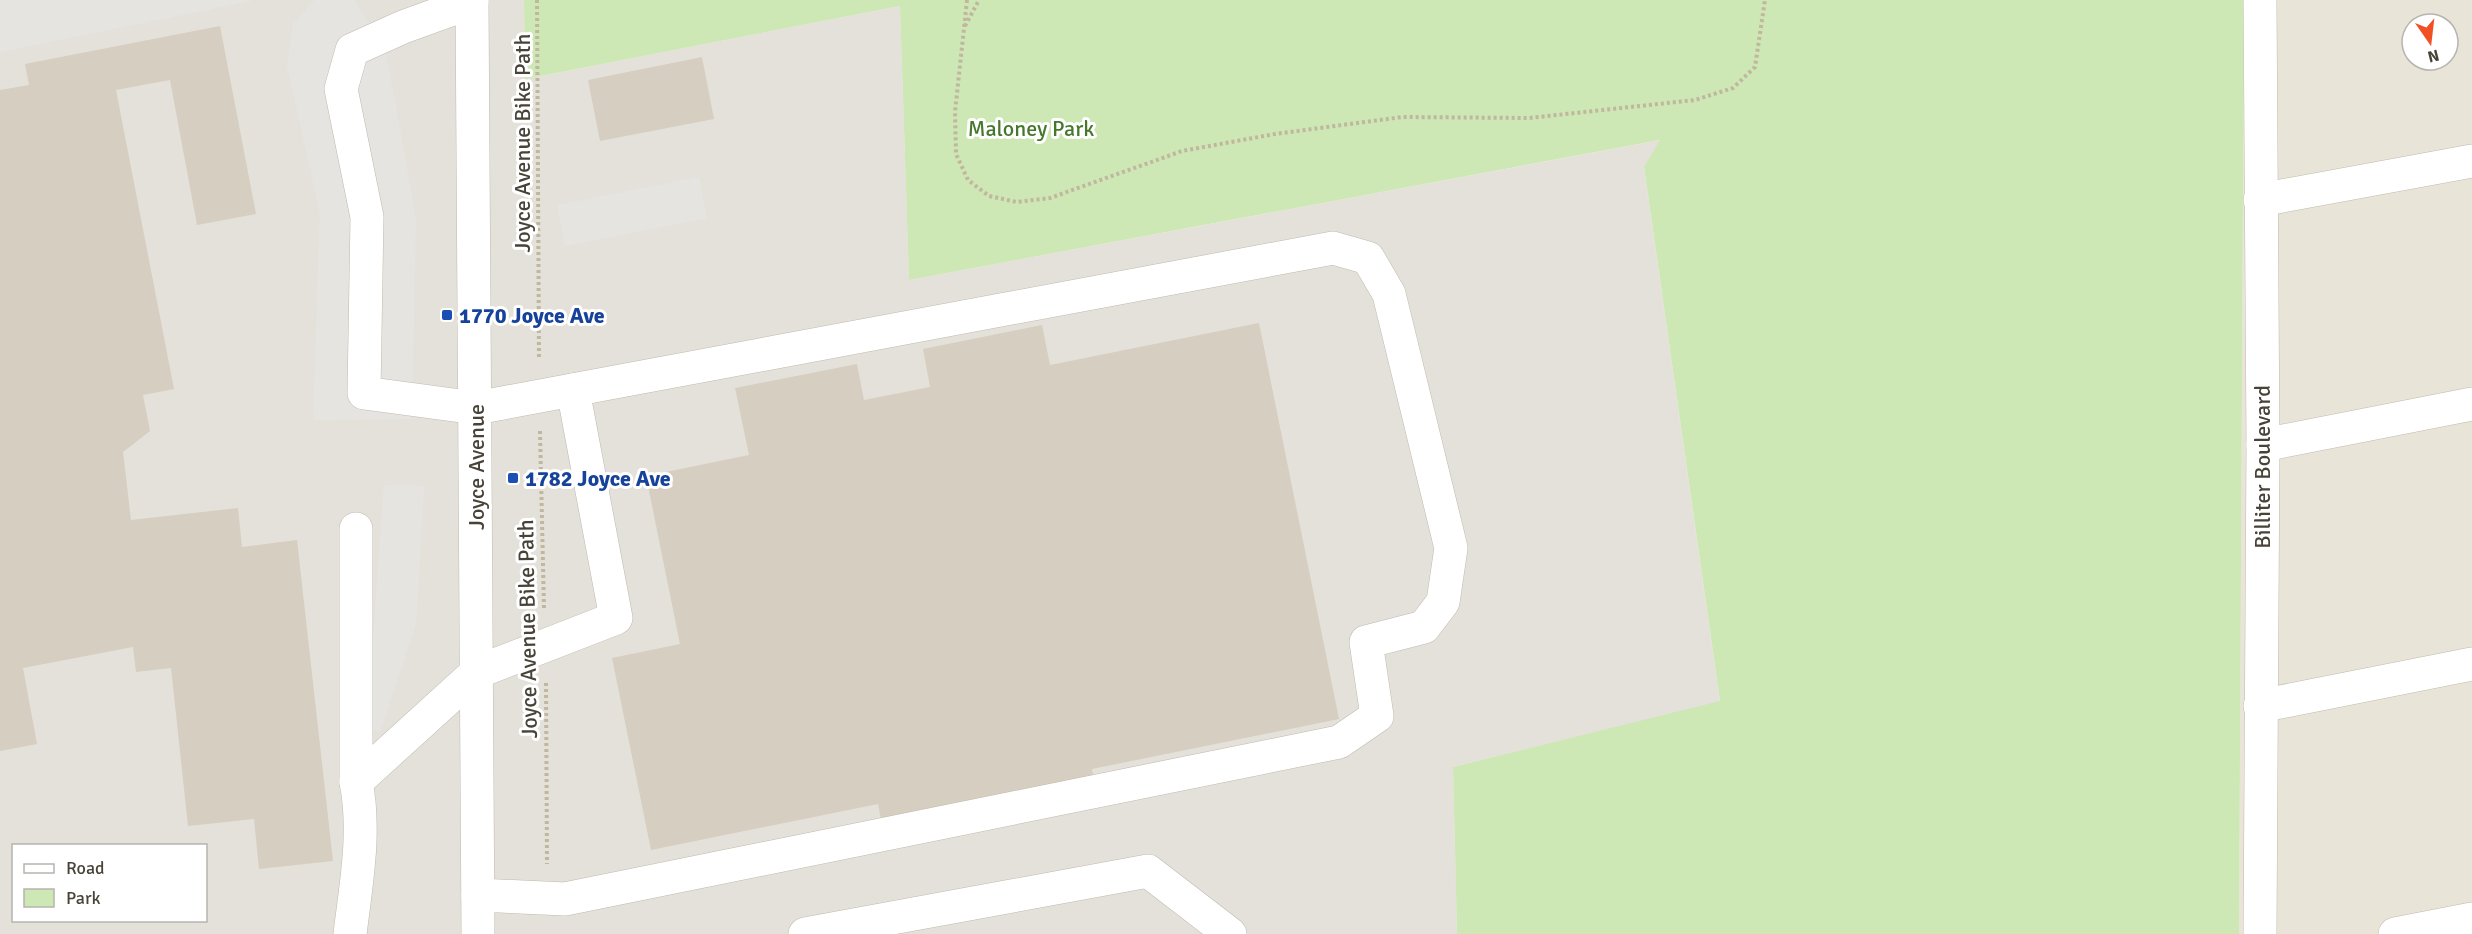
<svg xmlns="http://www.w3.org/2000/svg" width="2472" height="934" viewBox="0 0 2472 934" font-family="Signika,sans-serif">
	<rect width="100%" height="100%" fill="#f4f2ea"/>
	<path fill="#e8e4d8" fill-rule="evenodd" d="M 2244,0 L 2472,0 L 2472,934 L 2239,934 ZM 2412,24 L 2448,24 L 2448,60 L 2412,60 Z"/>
	<path fill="#e4e1db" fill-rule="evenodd" d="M 0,0 L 524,0 L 525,79 L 900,6 L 909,280 L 1661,140 L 1644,168 L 1720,702 L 1453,767 L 1457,934 L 0,934 ZM 14,846 L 206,846 L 206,920 L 14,920 Z"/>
	<polygon fill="#cde7b5" points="524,0 2244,0 2239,934 1457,934 1453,767 1720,701 1644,167 1660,140 909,280 900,6 525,79"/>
	<g fill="#e6e4e1">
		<polygon points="0,0 251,0 251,1 0,52"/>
		<polygon points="314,0 355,0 386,52 416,219 412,419 313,420 320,213 287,65 293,24"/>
		<polygon points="699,177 707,218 565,246 557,205"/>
		<polygon points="384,485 424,486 416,624 380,733 367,725"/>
	</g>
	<g fill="#d6cec0">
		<polygon points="220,26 256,214 197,225 170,80 116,90 174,389 143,395 150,431 123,452 131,520 238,508 242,547 297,540 333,861 259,869 254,819 188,826 171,668 136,672 133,647 23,668 37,744 0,751 0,90 29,85 25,64"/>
		<polygon points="702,57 714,119 600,141 588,80"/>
		<polygon points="1259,323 1339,719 1092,769 1097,792 884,834 878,804 651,850 612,658 680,644 646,476 749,455 735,388 857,364 864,400 930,387 923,349 1042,325 1050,365"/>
	</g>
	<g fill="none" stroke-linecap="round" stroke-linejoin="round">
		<defs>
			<g id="minor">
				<polyline points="472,0 478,934"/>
				<polyline points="2260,0 2263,445 2260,934"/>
				<polyline points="472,2 403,27 352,50 341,89 367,217 364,393 476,408 1333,248 1368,258 1389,294 1451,548 1443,602 1424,627 1366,642 1377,716 1339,742 565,899 478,895"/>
				<polyline points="2260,200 2472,161"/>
				<polyline points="2263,445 2472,404"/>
				<polyline points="2260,706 2472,664"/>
				<polyline points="356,782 356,529"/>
				<path d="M 350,934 C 356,884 366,832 356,782 L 477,672 L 616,618 L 573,390"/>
				<polyline points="805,934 1148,871 1230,934"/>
				<polyline points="2395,934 2472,919"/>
			</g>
		</defs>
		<use href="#minor" stroke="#c0baad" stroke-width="34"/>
		<g stroke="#c1b79f" stroke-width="4" stroke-dasharray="3 3" stroke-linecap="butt">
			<polyline points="537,0 539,360"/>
			<polyline points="967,0 955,112 956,154 968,180 989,196 1017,202 1050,198 1182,151 1275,134 1402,117 1529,118 1695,100 1733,88 1755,67 1765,0"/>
			<polyline points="965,26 979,0"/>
			<polyline points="540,431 544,609"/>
			<polyline points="546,683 547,864"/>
		</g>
		<use href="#minor" stroke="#fff" stroke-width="33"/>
	</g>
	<g fill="#1a4fb4" stroke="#fff" stroke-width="2">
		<rect x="441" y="309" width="12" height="12" rx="3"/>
		<rect x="507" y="472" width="12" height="12" rx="3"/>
	</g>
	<g text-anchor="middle" stroke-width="6" stroke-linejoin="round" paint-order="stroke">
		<g font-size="22" fill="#45782d" stroke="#fff">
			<text x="1031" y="136">Maloney Park</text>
		</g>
		<g font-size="22" fill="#484338" stroke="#fff">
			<text transform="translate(522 143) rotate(-90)" y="8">Joyce Avenue Bike Path</text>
			<text transform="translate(476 467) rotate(-90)" y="8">Joyce Avenue</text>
			<text transform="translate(2262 467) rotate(-90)" y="8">Billiter Boulevard</text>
			<text transform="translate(527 629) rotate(-91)" y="8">Joyce Avenue Bike Path</text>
		</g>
		<g font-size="22" font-weight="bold" fill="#164399" stroke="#fff" text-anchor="start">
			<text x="459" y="323">1770 Joyce Ave</text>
			<text x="525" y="486">1782 Joyce Ave</text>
		</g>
	</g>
	<rect x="12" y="844" width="195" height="78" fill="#ffffff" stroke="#b6b4af" stroke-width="1.5"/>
	<rect x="24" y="864" width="30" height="9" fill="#ffffff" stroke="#b6b4af" stroke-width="1.5"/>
	<text x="66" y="874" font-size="18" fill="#484338">Road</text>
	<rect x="24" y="889" width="30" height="18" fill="#cde7b5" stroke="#b6b4af" stroke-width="1.5"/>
	<text x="66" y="904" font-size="18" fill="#484338">Park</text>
	<g transform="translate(2430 42) rotate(166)"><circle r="28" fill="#ffffff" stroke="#b6b4af" stroke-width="1.5"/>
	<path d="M0-4.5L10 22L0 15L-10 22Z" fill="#f14f24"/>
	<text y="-9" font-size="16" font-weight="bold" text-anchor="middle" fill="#484338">N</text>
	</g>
</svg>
